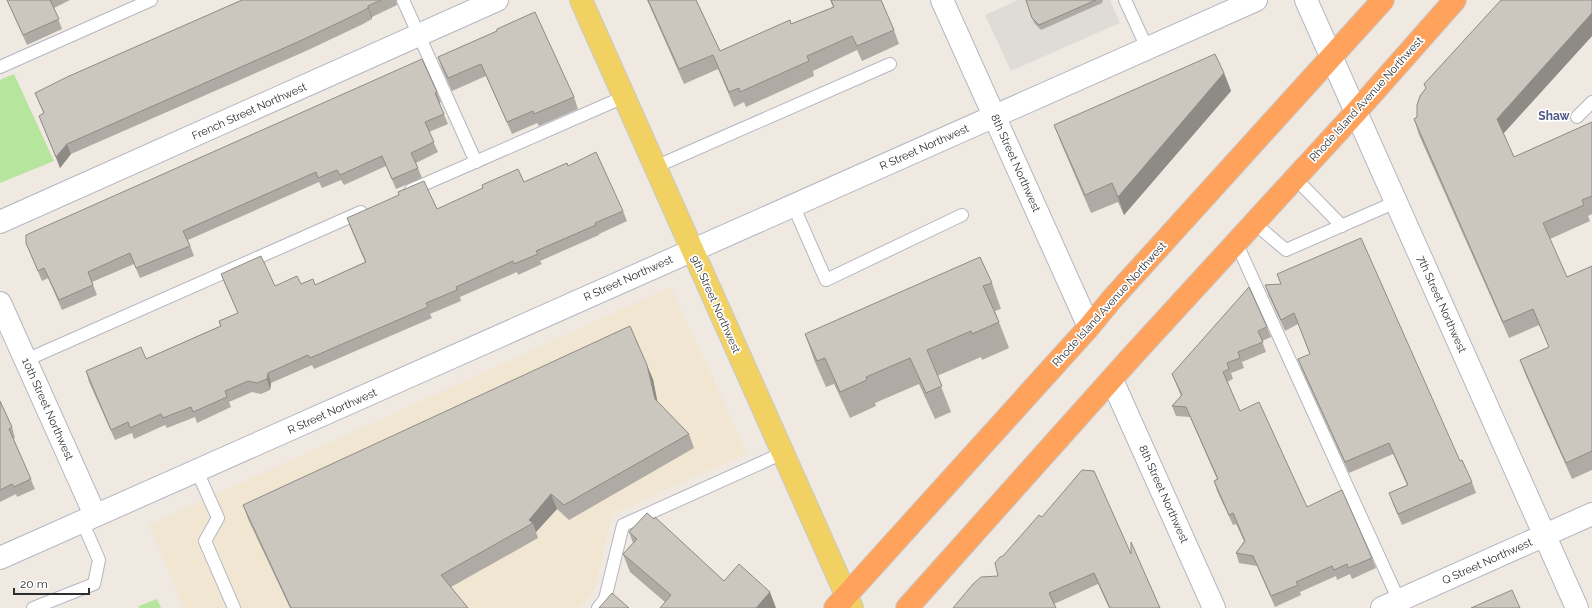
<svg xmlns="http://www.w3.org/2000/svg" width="1592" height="608" viewBox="0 0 1592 608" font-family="Raleway,sans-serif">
	<rect width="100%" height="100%" fill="#efe9e1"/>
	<polygon fill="#f0e6d1" points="671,287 747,453 612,514 594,592 579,608 184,608 149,525"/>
	<g fill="#b6e59e">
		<polygon points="14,74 54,161 0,183 0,80"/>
		<polygon points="157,599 161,608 139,608 139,606"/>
	</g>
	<polygon fill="#dfdcd8" points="1018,0 1110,0 1120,23 1011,71 985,15"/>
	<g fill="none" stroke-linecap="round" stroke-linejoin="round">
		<defs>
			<g id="lane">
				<polyline points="403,0 476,162"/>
				<polyline points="1125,0 1147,48"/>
				<polyline points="0,67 151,0"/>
				<polyline points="1577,117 1592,102"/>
				<polyline points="655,167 890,64"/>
				<polyline points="1295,178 1342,226"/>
				<polyline points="411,190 624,97"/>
				<polyline points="793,205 826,280 962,215"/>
				<polyline points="1254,223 1286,250 1396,202"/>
				<polyline points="1236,242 1401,605"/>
				<polyline points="26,360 361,212"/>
				<polyline points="197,471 218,518 205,541 234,608"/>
				<polyline points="33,608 94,584 99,560 82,521"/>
				<polyline points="598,608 605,599 623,525 783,453"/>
			</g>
			<g id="street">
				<polyline points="942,0 1089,327"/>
				<polyline points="0,222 497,0"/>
				<polyline points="0,303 95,515"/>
				<polyline points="1112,380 1214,608"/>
			</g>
			<g id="secondary">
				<polyline points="1306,0 1577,608"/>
				<polyline points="0,558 1256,0"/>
				<polyline points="1382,608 1592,514"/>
			</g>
			<polyline id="primary" points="581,0 852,608"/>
			<g id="highway">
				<polyline points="835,608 1089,327 1112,299 1383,0"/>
				<polyline points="907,608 1135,353 1356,112 1455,0"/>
			</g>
		</defs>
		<use href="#lane" stroke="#b4b7c1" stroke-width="14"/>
		<use href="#street" stroke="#b4b7c1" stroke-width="24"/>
		<use href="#secondary" stroke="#b4b7c1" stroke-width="24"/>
		<use href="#primary" stroke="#c9c9c9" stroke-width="24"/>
		<use href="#highway" stroke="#c9c9c9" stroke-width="24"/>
		<use href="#lane" stroke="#fff" stroke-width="12"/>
		<use href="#street" stroke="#fff" stroke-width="22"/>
		<use href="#secondary" stroke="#fff" stroke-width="22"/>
		<use href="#primary" stroke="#f2d163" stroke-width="22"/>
		<use href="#highway" stroke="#ffa35c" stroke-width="22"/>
	</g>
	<g fill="#afaba4">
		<polygon points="7,0 70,0 54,8 62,29 27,45"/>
		<polygon points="242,0 396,0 397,5 372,17 372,19 363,24 306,51 71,154 60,168 39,116 44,114 35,93"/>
		<polygon points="647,0 696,0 720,51 791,24 833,7 830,0 881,0 894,30 899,44 862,61 857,50 813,71 814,76 746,107 744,102 734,107 718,69 684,84"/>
		<polygon points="1026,0 1103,0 1102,3 1041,30 1034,23"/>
		<polygon points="1592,0 1592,36 1503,134 1514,157 1592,122 1592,214 1588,216 1590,221 1550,239 1567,277 1592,266 1592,470 1572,479 1526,376 1520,360 1549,347 1539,325 1509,338 1419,135 1414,119 1417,117"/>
		<polygon points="497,31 574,97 578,109 539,126 537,123 512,134 486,76 452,91 442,69 438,57"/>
		<polygon points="1224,73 1231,91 1124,215 1118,202 1091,213 1061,143 1054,125"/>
		<polygon points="437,92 441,102 439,103 448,124 429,132 438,152 416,163 422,178 396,189 386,166 344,185 341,180 322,188 319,182 188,240 194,256 140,278 134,264 92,282 97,295 62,310 48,278 42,281 30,253 26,243"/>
		<polygon points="568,166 623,211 627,221 599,234 599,235 540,261 542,264 518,275 517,272 460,297 461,301 430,314 432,318 314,369 312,365 271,383 270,390 261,394 252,392 229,402 231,407 197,423 195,417 167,428 165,425 134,439 132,433 115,440 89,382 86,371 146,359 220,326 219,321 238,313 225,284 221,274 275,286 315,285 365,262 351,229 347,218 437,209 524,182"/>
		<polygon points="1277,274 1460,461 1472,482 1476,493 1402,525 1393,504 1389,493 1407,485 1393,454 1349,473 1302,370 1298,359 1310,354 1298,324 1285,331 1269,296 1265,285 1281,284"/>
		<polygon points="992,283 1001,309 995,311 999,322 1009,348 982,360 981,357 937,376 951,412 935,419 919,384 875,403 876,406 850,418 834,384 826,387 814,360 805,334"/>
		<polygon points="1267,327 1271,337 1262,341 1266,352 1242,362 1244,368 1231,373 1233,379 1227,382 1240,411 1307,507 1372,558 1376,568 1352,579 1350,574 1337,580 1336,576 1300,592 1301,595 1275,607 1257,566 1239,563 1236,553 1244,541 1236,524 1233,525 1217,491 1214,481 1217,479 1190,417 1176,416 1172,406 1181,396 1172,374"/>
		<polygon points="653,379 657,402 689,434 694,448 569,520 557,509 536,532 538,538 451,587 468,608 290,608 248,519 243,505"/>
		<polygon points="0,401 12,427 15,438 13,439 35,489 17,497 16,494 0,502"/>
		<polygon points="1042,517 1131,554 1160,608 1109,608 1098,584 1054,604 998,576 1003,556"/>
		<polygon points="629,532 724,581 665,602 630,572 623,554 633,543"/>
	</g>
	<g fill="#8e8b86">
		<polygon points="368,6 372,17 372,19 368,8"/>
		<polygon points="1592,13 1592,36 1502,135 1497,119"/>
		<polygon points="1224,73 1231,91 1124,215 1118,197"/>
		<polygon points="67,144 71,154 60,168 56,157"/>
		<polygon points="647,365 653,379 660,414 655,399"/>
		<polygon points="268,373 271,383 270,390 267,379"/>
		<polygon points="551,494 557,509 536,532 533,523 529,520"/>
		<polygon points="770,592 776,608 756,608"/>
	</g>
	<g fill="#cbc7bf" stroke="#8e8b86">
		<polygon points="7,0 50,0 59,19 23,35"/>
		<polygon points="242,0 381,0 368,6 368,8 359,13 302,40 67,144 56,157 39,116 44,113 35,93 67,77"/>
		<polygon points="648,0 696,0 720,51 790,20 791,24 834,7 831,0 881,0 894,30 857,46 852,36 807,56 809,61 740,92 739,88 729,92 713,55 679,69"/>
		<polygon points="1026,0 1096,0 1039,25 1032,18"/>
		<polygon points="1501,0 1592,0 1592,13 1497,119 1514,157 1592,122 1592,196 1582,200 1584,205 1543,223 1567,277 1592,266 1592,451 1566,463 1520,360 1549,347 1533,309 1503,322 1414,119 1417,117 1417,105 1420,96 1426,88 1424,84"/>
		<polygon points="535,12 574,97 534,114 533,111 507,122 481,64 448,78 438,57 497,31 497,29"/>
		<polygon points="1215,54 1224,73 1118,197 1112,183 1085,195 1054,125"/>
		<polygon points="422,59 437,92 435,93 444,114 425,122 434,142 411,153 418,168 392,179 382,156 340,175 337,170 318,178 316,172 183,231 190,246 136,268 130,253 88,272 93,285 59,300 44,268 38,271 26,243 26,235"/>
		<polygon points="596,152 623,211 595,223 596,225 536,251 538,254 514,264 513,261 456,287 457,290 426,303 428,307 310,358 308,355 268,373 267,379 257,383 248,381 225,391 227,397 193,412 191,407 163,418 161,414 130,428 128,422 111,430 86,371 141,347 146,359 221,326 219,321 238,313 221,274 261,256 275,286 297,276 301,284 313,279 315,285 366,262 347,218 399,195 398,192 424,181 437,209 483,188 482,185 518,169 524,182 567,163 568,166"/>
		<polygon points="1361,238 1460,461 1462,460 1472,482 1398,514 1389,493 1408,485 1389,443 1345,462 1298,359 1310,354 1294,313 1281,320 1265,285 1281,284 1277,274"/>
		<polygon points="980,257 992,283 983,286 999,322 972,334 971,331 927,350 942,386 926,393 910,358 866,377 867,380 840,392 825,358 817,361 805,334"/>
		<polygon points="1249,287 1267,327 1258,331 1263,342 1238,352 1240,358 1227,363 1229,369 1223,372 1240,411 1259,402 1307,507 1342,490 1372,558 1348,568 1347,564 1334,570 1332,566 1296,582 1298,585 1271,596 1253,556 1236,553 1245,541 1233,513 1229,515 1214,481 1218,479 1186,407 1172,406 1182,395 1172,374"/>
		<polygon points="630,326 647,365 655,399 689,434 564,505 551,494 529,520 533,523 441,575 468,608 291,608 243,505"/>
		<polygon points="0,401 12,427 9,429 31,479 14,487 12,484 0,490"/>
		<polygon points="1082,470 1094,471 1131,554 1131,542 1160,608 1110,608 1094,573 1049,593 1056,608 953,608 973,584 981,577 998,576 995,563 1000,557 1003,556 1039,515 1042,517"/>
		<polygon points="647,513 654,519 655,517 724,581 739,564 770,592 756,608 660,608 671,595 623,554 637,539 629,532"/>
		<polygon points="1512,590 1520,608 1471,608"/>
		<polygon points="612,593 629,608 599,608"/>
	</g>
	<g text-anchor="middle" stroke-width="3.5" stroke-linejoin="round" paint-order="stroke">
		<g font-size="11" fill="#2e2e2e" stroke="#fff">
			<text transform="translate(1366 99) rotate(-48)" y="4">Rhode Island Avenue Northwest</text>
			<text transform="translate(249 111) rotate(-24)" y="4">French Street Northwest</text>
			<text transform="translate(924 147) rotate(-24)" y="4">R Street Northwest</text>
			<text transform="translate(1016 163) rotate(66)" y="4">8th Street Northwest</text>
			<text transform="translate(628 278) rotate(-24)" y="4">R Street Northwest</text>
			<text transform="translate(716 304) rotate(66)" y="4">9th Street Northwest</text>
			<text transform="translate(1109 304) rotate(-48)" y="4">Rhode Island Avenue Northwest</text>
			<text transform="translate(1442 304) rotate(66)" y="4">7th Street Northwest</text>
			<text transform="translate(48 409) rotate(66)" y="4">10th Street Northwest</text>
			<text transform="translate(332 411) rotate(-24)" y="4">R Street Northwest</text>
			<text transform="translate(1164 494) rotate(66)" y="4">8th Street Northwest</text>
			<text transform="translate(1487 561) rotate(-24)" y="4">Q Street Northwest</text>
		</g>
		<g font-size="12" font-weight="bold" fill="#4d5680" stroke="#fff">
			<text x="1554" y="120">Shaw</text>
		</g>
	</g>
	<path d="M14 588v6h75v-6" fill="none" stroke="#2e2e2e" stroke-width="2"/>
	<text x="20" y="588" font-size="12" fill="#2e2e2e" stroke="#ffffff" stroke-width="3" paint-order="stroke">20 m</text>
</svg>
